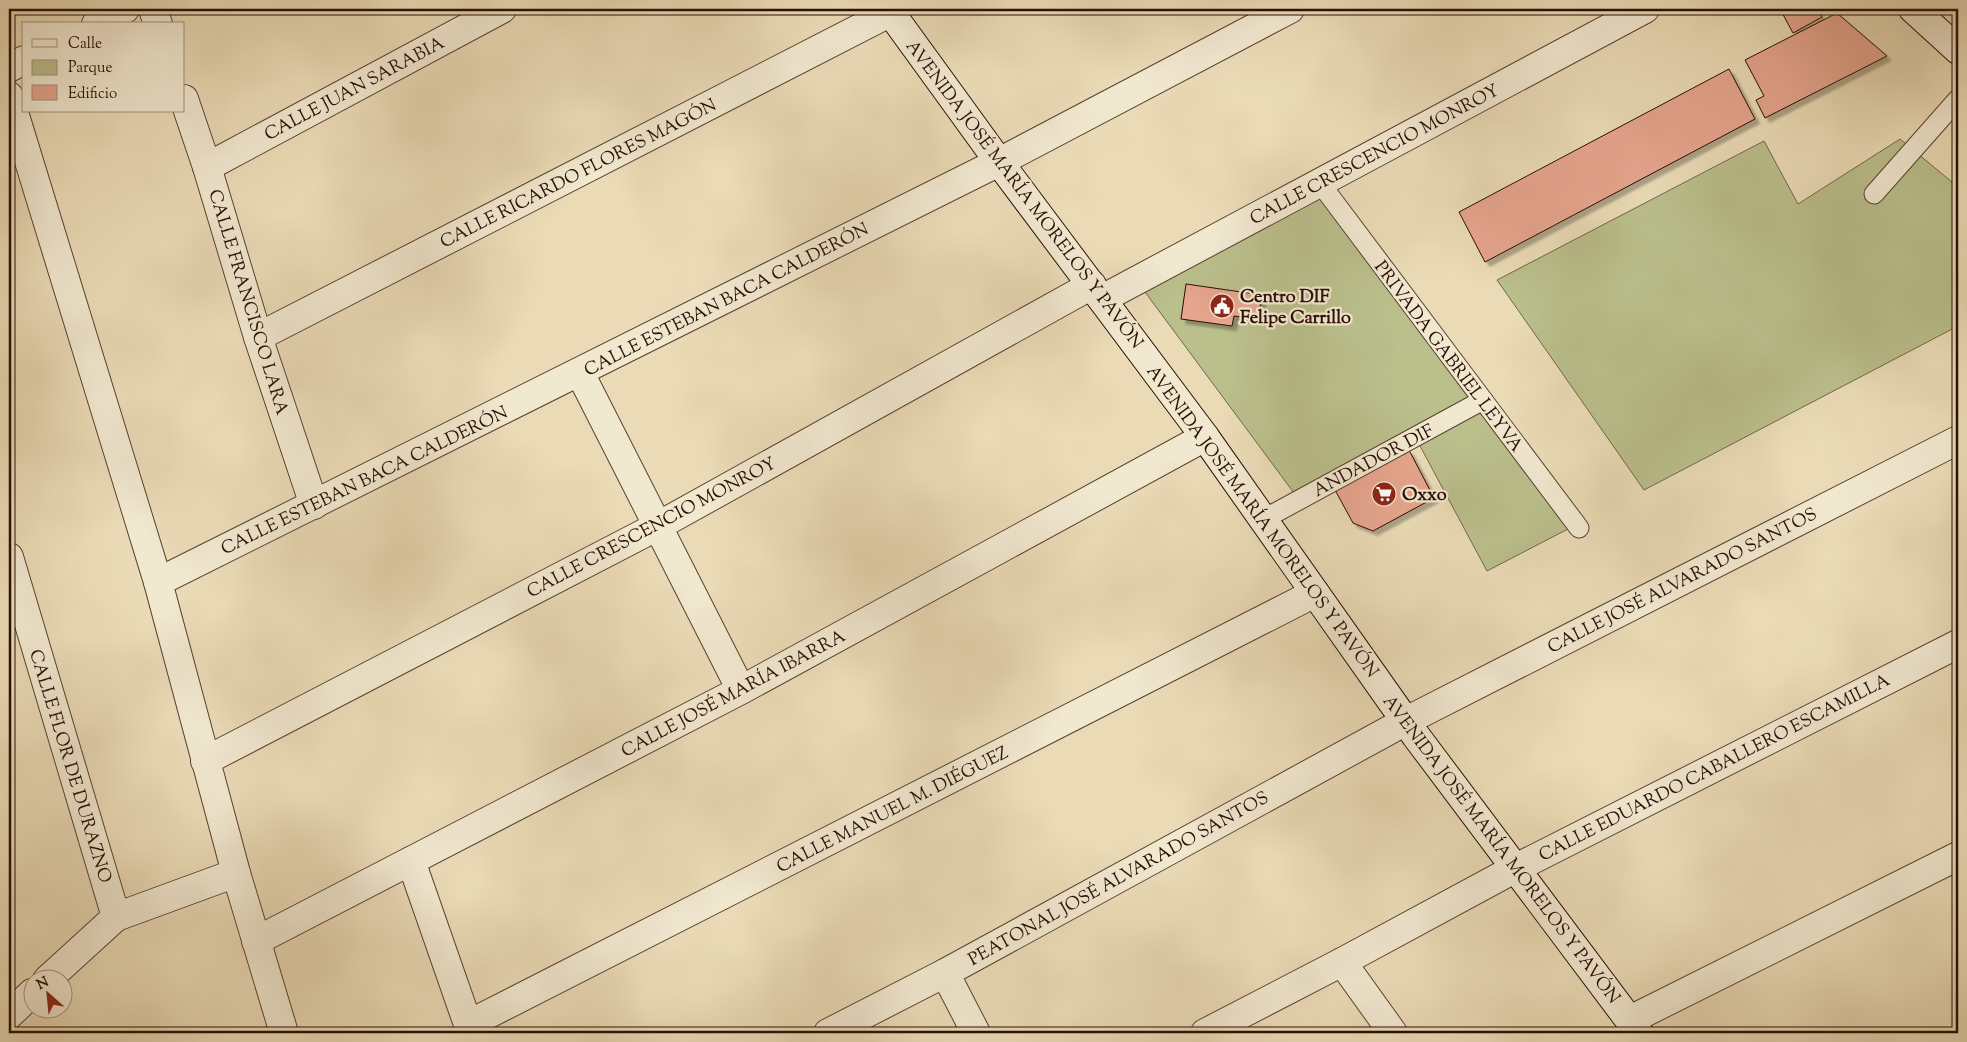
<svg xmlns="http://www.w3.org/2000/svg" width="1967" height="1042" viewBox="0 0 1967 1042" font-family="'Sorts Mill Goudy',serif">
	<defs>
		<filter id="shadow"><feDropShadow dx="4.5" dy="4.5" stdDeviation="1" flood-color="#0004"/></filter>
	</defs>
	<rect width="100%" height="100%" fill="#eadbb6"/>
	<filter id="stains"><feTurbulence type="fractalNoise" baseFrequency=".004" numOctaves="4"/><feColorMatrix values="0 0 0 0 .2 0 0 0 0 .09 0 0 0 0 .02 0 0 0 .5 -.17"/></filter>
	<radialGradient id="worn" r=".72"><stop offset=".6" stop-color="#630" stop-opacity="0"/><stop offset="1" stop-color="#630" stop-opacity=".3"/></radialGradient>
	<g fill="#babf8c" stroke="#726648">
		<polygon points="1900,139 1958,187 1958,326 1644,490 1497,280 1764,141 1798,204"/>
		<polygon points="1319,196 1470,398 1294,493 1142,288"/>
		<polygon points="1480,411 1568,529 1487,571 1419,444"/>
	</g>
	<g fill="#e6a58e" stroke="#2a0e04" filter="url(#shadow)">
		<polygon points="1780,9 1817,9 1822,17 1793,33"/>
		<polygon points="1837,13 1887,56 1765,118 1756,100 1764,96 1745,60"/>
		<polygon points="1729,69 1755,119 1485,262 1459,212"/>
		<polygon points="1186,284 1262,295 1258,319 1234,316 1232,326 1181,319"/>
		<polygon points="1409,450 1434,498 1373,531 1353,523 1335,490"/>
	</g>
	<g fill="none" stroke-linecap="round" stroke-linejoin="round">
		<defs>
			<g id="lane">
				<polyline points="1320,183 1579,528"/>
				<polyline points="1874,194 1958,99"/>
				<polyline points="1264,519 1483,400"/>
			</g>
			<g id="street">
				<polyline points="153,9 158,24"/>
				<polyline points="96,24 125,9"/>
				<polyline points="9,68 24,60"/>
				<polyline points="9,96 158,582 236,873 284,1033"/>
				<polyline points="184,99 207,167 258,337 314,505"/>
				<polyline points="207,167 502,9"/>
				<polyline points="1102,299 1645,9"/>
				<polyline points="258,337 897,9"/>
				<polyline points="580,373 741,690"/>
				<polyline points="9,557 116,917"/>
				<polyline points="158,582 999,162 1290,9"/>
				<polyline points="205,761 658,526 1092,285"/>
				<polyline points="411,861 471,1033"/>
				<polyline points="256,941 741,690 1205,437"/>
				<polyline points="1342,962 1393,1033"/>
				<polyline points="945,973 976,1033"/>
				<polyline points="47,980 116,917 236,873"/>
				<polyline points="9,1015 32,993"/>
				<polyline points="1630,1020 1958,856"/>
				<polyline points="469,1024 1315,593"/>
				<polyline points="828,1033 945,973 1406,721 1958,440"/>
				<polyline points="1205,1033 1342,962 1516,868 1958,644"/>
			</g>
			<g id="secondary">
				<polyline points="888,9 999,162 1205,437 1416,736 1639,1033"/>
				<polyline points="1913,9 1958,50"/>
			</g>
		</defs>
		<use href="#lane" stroke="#5a4130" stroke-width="21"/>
		<use href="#street" stroke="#5a4130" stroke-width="30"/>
		<use href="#secondary" stroke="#2a0e04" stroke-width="30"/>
		<use href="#lane" stroke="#f1e8d0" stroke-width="19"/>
		<use href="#street" stroke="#f1e8d0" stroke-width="28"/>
		<use href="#secondary" stroke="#f1e8d0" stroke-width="28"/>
	</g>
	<defs>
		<symbol id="civic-disc" viewBox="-11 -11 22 22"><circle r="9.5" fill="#8f2418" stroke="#f1e8d0"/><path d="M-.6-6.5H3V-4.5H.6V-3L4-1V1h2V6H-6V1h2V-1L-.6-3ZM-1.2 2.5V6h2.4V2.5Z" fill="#fff"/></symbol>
		<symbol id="supermarket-disc" viewBox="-11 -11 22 22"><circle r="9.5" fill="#8f2418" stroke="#f1e8d0"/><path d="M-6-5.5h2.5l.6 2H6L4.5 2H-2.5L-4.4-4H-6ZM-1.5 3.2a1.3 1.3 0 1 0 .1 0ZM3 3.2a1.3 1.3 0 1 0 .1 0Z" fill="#fff"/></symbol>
	</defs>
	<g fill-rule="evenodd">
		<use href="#civic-disc" x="1208" y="292" width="28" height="28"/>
		<use href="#supermarket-disc" x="1370" y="480" width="28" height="28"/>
	</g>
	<g text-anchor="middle" stroke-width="4.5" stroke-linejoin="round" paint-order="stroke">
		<g font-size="18" fill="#2a0e04" stroke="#f1e8d0">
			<text transform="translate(354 88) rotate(-28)" y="6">CALLE JUAN SARABIA</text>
			<text transform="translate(1374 154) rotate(-28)" y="6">CALLE CRESCENCIO MONROY</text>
			<text transform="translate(578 173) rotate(-27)" y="6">CALLE RICARDO FLORES MAGÓN</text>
			<text transform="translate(1025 194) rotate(53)" y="6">AVENIDA JOSÉ MARÍA MORELOS Y PAVÓN</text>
			<text transform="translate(726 299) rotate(-27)" y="6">CALLE ESTEBAN BACA CALDERÓN</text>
			<text transform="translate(249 302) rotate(73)" y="6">CALLE FRANCISCO LARA</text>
			<text transform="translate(1449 356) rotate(53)" y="6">PRIVADA GABRIEL LEYVA</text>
			<text transform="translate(1373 460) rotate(-28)" y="6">ANDADOR DIF</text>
			<text transform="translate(364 480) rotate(-26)" y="6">CALLE ESTEBAN BACA CALDERÓN</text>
			<text transform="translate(1263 521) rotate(54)" y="6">AVENIDA JOSÉ MARÍA MORELOS Y PAVÓN</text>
			<text transform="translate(651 527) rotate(-28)" y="6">CALLE CRESCENCIO MONROY</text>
			<text transform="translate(1682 580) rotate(-27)" y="6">CALLE JOSÉ ALVARADO SANTOS</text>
			<text transform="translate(733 693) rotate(-28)" y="6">CALLE JOSÉ MARÍA IBARRA</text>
			<text transform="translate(71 766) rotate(73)" y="6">CALLE FLOR DE DURAZNO</text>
			<text transform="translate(1714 767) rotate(-27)" y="6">CALLE EDUARDO CABALLERO ESCAMILLA</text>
			<text transform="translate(892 809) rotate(-27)" y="6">CALLE MANUEL M. DIÉGUEZ</text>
			<text transform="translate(1502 849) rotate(53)" y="6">AVENIDA JOSÉ MARÍA MORELOS Y PAVÓN</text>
			<text transform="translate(1118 878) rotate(-29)" y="6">PEATONAL JOSÉ ALVARADO SANTOS</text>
		</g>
		<g font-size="18" font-weight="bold" fill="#2a0e04" stroke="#f1e8d0" text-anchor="start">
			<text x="1240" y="302">Centro DIF<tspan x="1240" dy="21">Felipe Carrillo</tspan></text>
			<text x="1402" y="500">Oxxo</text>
		</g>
	</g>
	<rect width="1967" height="1042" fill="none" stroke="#eadbb6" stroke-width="30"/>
	<rect x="10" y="10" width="1947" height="1022" fill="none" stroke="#2a0e04" stroke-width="2.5"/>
	<rect x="15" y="15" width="1937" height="1012" fill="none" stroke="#2a0e04"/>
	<rect x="22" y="22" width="162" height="90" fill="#f1e8d0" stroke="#a1917e"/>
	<rect x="32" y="39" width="25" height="8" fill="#f1e8d0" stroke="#a1917e"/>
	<text x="68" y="48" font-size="15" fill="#2a0e04">Calle</text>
	<rect x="32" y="60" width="25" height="15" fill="#babf8c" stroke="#a1917e"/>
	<text x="68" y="72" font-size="15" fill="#2a0e04">Parque</text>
	<rect x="32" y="85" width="25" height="15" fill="#e6a58e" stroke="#a1917e"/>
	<text x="68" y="98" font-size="15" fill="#2a0e04">Edificio</text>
	<g transform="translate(48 994) rotate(333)"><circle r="24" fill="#f1e8d0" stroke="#a1917e"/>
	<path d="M0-4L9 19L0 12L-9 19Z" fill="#8f2418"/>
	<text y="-8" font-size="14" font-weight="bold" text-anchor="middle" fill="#2a0e04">N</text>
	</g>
	<rect width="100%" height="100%" filter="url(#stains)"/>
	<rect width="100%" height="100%" fill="url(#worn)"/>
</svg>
